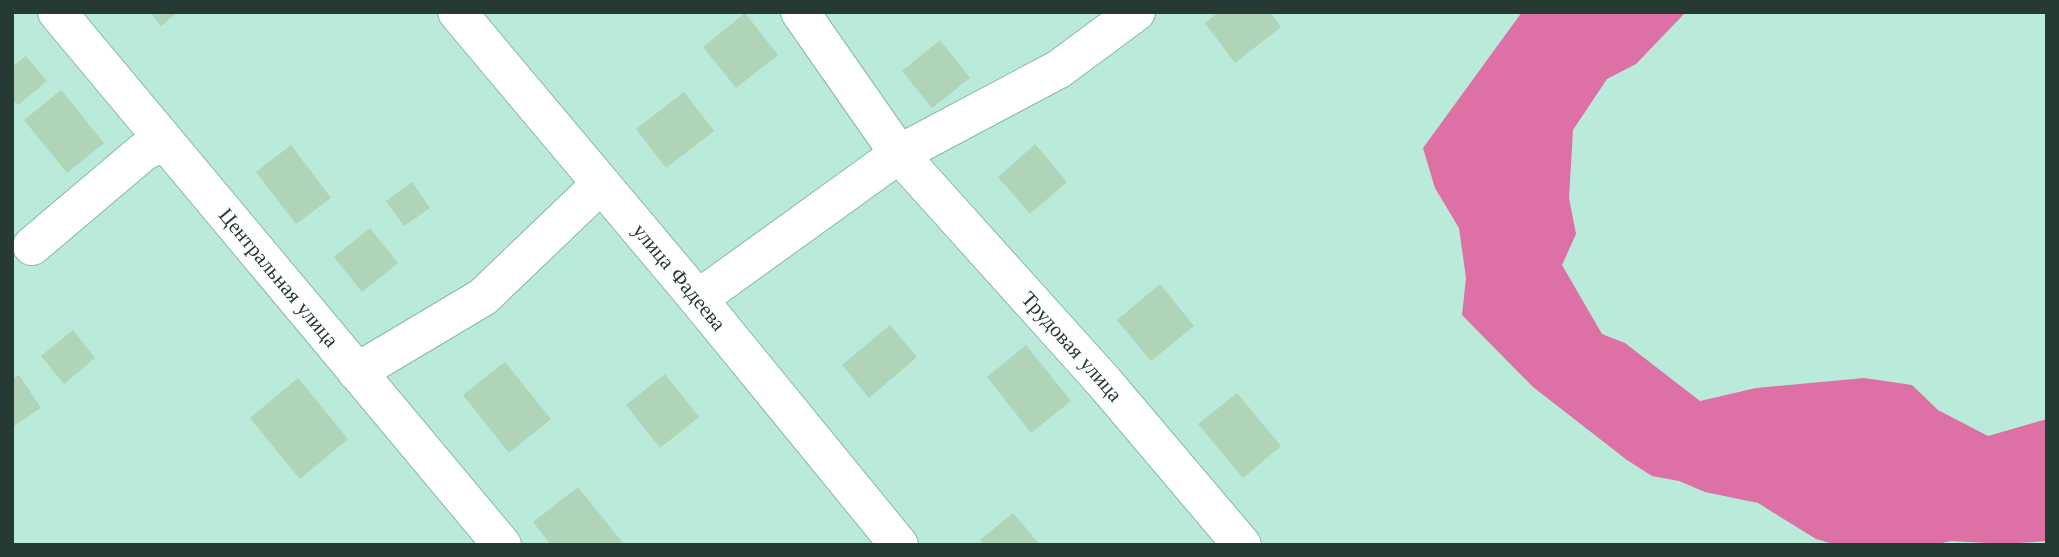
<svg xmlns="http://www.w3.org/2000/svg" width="2059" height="557" viewBox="0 0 2059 557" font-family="'Libre Baskerville',serif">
	<rect width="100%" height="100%" fill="#baebda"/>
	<polygon fill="#dd70a4" points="1522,12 1690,12 1685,13 1636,64 1607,79 1573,130 1569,198 1576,234 1562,265 1602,334 1625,343 1700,401 1756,388 1864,378 1912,385 1938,410 1988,436 2047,419 2047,541 2004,544 1951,541 1933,545 1837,545 1816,539 1758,503 1705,492 1679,481 1652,476 1627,460 1533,387 1462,315 1466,278 1459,228 1435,188 1423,148"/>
	<g fill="#afd4b7">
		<polygon points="150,12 178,12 161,26"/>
		<polygon points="1219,12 1270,12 1281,27 1235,63 1205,23"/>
		<polygon points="745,13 778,55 736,88 703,47"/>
		<polygon points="940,40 970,78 932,108 902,71"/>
		<polygon points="26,56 47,81 18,105 12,99 12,67"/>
		<polygon points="61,90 104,143 67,173 24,120"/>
		<polygon points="684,92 714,131 666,168 636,129"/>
		<polygon points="1035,144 1067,182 1030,214 998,177"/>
		<polygon points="291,145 331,198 296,224 256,172"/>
		<polygon points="412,182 430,208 404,226 386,201"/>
		<polygon points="370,228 398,263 362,292 334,257"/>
		<polygon points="1160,284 1194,326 1151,361 1117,320"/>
		<polygon points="890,325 917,357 869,398 842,365"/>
		<polygon points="73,330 95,358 64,384 41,356"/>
		<polygon points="1026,345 1071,401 1031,433 987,377"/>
		<polygon points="505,362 551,419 509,453 463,395"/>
		<polygon points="665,374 699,417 660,448 626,405"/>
		<polygon points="19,375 41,408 12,427 12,379"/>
		<polygon points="298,378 348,439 300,479 250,418"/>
		<polygon points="1237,393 1281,446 1243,478 1198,424"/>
		<polygon points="578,487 622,542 618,545 551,545 533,522"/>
		<polygon points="1013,513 1040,545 984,545 980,540"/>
	</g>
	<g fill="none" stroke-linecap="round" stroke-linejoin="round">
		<defs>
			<g id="minor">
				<path id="s1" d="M 57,12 L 502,545"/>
				<path id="s2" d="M 457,12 L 698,299 L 899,545"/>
				<path id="s3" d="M 800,12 L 899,154 L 1104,382 L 1242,545"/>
				<polyline points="32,246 143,152 164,141"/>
				<polyline points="698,299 899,154 1059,69 1136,12"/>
				<polyline points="357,372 483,297 601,184"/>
			</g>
		</defs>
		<use href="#minor" stroke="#89b8a8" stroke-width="40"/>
		<use href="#minor" stroke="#fff" stroke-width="38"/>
	</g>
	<g text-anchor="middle" stroke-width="5" stroke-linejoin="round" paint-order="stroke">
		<g font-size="21" fill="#263a34" stroke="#c7f8e7">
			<text dy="7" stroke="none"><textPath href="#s2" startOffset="346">улица Фадеева</textPath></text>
			<text dy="7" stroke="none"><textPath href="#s1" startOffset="346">Центральная улица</textPath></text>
			<text dy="7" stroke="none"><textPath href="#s3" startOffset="432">Трудовая улица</textPath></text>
		</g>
	</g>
	<rect width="2059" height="557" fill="none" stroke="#263a34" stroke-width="28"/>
</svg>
